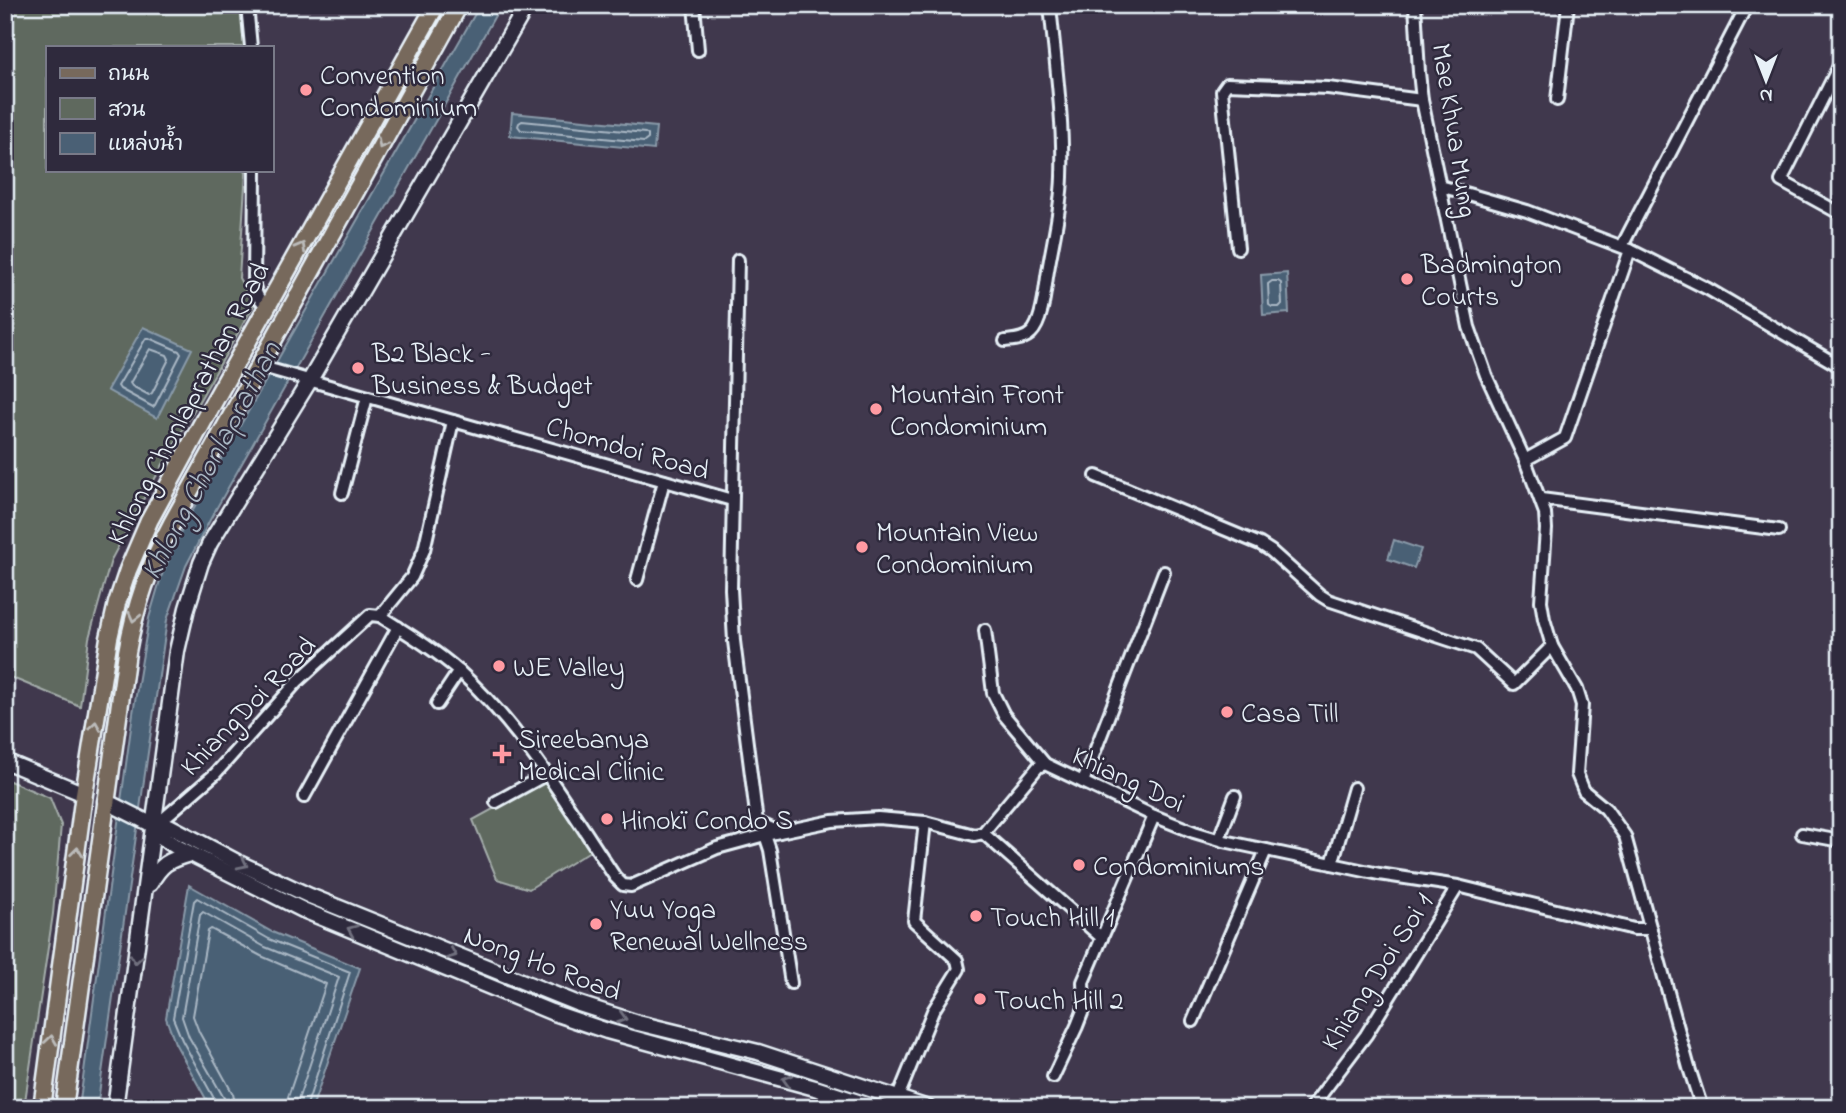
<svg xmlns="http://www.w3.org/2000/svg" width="1846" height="1113" viewBox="0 0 1846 1113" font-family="'Indie Flower','Playpen Sans Thai',sans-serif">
	<rect width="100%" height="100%" fill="#40384d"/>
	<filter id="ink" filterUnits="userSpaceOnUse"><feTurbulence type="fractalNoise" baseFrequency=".0143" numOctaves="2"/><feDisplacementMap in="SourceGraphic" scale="14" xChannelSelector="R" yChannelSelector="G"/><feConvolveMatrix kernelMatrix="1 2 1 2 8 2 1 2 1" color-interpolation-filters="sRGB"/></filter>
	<g filter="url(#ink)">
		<g fill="#5f695e" stroke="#a4adab" stroke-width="2">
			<polygon points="5,5 242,5 246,47 47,47 47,170 246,170 239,278 254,305 145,496 111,560 89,638 80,706 5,675"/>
			<polygon points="5,779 50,798 61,825 53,914 24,1108 5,1108"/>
			<polygon points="544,781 590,851 529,889 497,879 473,820"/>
		</g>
		<g fill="#4a6075" stroke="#899aa9" stroke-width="2">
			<polygon points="480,5 501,5 211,518 186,566 167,620 97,1108 79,1108 133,713 149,618 161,577 181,531 225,452"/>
			<polygon points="512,113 656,127 654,150 510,136"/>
			<polygon points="1287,273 1289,313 1263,315 1261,275"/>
			<polygon points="143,327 192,349 157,418 107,390"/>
			<polygon points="1394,540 1421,549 1414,568 1388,559"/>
			<polygon points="189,885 272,932 360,968 312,1108 211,1108 175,1043 166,1018"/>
		</g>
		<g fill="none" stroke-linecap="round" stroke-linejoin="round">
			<g stroke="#a9b7c4" stroke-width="2">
				<polygon points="522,121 645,133 648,135 648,139 644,142 521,130 518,126 519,123"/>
				<polygon points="1272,281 1278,281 1281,283 1282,304 1279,307 1272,307 1269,305 1268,284"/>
				<polygon points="146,338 149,338 179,351 181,354 155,405 153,407 120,389 118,386"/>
				<polygon points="150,349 167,355 169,359 152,393 149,395 132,386 130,383"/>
				<polyline points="216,1108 216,1102 182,1040 173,1018 194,901 197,898 269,939 350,972 306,1108"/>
				<polyline points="225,1108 224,1098 189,1037 182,1017 200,915 203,912 265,947 339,977 298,1100 297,1108"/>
				<polyline points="236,1108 233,1094 199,1032 193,1016 208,931 211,929 261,956 326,984 288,1097 286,1108"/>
			</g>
			<defs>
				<g id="street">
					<polyline points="247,5 251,47"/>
					<polyline points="694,5 698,50"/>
					<polyline points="1415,5 1419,72 1422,100 1469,327 1486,375 1525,460 1545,513 1546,529 1541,601 1544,619 1552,646 1577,689 1582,705 1577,774 1584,791 1606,809 1625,836 1689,1068 1702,1108"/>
					<polyline points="1841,62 1781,181 1841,214"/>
					<polyline points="1557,100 1568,5"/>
					<path d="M 255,170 L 254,285 C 256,295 259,300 267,306"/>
					<polyline points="1440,186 1527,211 1630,250 1708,289 1841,367"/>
					<polyline points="1622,246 1747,5"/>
					<polyline points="1238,248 1222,91 1227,84 1328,88 1422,100"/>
					<polyline points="738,260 731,589 734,641 757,822 779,832"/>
					<path d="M 1005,341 C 1014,340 1024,340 1031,333 C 1042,323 1045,292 1047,277 C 1052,244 1061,211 1062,177 C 1064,122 1055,60 1050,5"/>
					<polyline points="259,366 732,500"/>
					<polyline points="1525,460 1565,438 1630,250"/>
					<polyline points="1096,476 1260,544 1271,551 1320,595 1328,600 1476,649 1514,684 1552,646"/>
					<polyline points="342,493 367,397"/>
					<polyline points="1541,499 1779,530"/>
					<polyline points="637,580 664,481"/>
					<polyline points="380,616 412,577 424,550 453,421"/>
					<polyline points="985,630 993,693 1004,715 1045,764 1154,816 1194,832 1224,841 1379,874 1458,886 1634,929 1651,929"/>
					<polyline points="437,704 459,671"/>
					<polyline points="1083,782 1164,572"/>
					<polyline points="304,797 398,627"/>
					<polyline points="496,802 547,774"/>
					<path d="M 155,826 L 215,774 L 298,681 L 370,615 L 380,616 C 407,633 435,650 459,671 C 523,729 568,806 615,877 L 623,885 L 631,886 L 717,848 L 765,835 L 832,821 L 878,818 L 925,822 L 974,835 L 983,833 L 1038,767 L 1045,764"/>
					<polyline points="983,833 1102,938"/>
					<polyline points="1802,834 1841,841"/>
					<polyline points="765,835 770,850 791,983"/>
					<polyline points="1219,839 1235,796"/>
					<polyline points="1332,864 1354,788"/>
					<polyline points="1193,1021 1266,850"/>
					<polyline points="1053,1077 1077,1026 1084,1008 1083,982 1154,816"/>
					<polyline points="898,1097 933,1011 959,969 957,960 914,921 925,822"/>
					<polyline points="1311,1108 1366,1035 1458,886"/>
				</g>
				<g id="secondary">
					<polyline points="5,761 84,794"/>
					<polyline points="105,801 155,826 169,826 237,862 310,896 576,1003 638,1023 758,1052 928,1108"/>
					<polyline points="155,826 163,838 175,846 303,910 551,1012 607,1031 815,1088 876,1108"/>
					<path d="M 150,884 C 161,864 168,860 190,854"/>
					<polyline points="115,1108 177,651 187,608 201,563 210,543 310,380 527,5"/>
				</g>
				<g id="primary">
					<polyline points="42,1108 84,794 109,638 117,603 128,570 149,521 211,407 436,5"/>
					<path d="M 64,1108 L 127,652 C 135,606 150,564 172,523 L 459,5"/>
				</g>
			</defs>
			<use href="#street" stroke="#e8f1f8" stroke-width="16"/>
			<use href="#secondary" stroke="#e8f1f8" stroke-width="19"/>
			<use href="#primary" stroke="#e8f1f8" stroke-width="21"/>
			<use href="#street" stroke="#2f2a3d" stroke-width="10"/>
			<use href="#secondary" stroke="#2f2a3d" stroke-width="14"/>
			<use href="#primary" stroke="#77695c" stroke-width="16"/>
		</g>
		<defs><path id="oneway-chevron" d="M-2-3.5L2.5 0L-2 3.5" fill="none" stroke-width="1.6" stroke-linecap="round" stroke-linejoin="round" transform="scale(1.75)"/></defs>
		<g stroke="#bbbbba">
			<use href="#oneway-chevron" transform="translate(382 144) rotate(119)"/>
			<use href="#oneway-chevron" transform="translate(301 247) rotate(-61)"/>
			<use href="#oneway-chevron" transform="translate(134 617) rotate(104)"/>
			<use href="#oneway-chevron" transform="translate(95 726) rotate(-81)"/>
			<use href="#oneway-chevron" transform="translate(77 852) rotate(-83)"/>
			<use href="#oneway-chevron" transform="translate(51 1040) rotate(-82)"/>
		</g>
		<g stroke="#70707e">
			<use href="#oneway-chevron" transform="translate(243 864) rotate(26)"/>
			<use href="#oneway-chevron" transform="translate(352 930) rotate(-157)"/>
			<use href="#oneway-chevron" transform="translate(452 954) rotate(22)"/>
			<use href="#oneway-chevron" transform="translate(136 959) rotate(98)"/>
			<use href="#oneway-chevron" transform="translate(622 1018) rotate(17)"/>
			<use href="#oneway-chevron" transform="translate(787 1080) rotate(-164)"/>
		</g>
	</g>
	<g fill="#ff9aa2" stroke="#2f2a3d" stroke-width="2.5">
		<circle cx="306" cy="90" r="7"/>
		<circle cx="1407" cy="279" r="7"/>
		<circle cx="358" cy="368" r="7"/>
		<circle cx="876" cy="409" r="7"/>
		<circle cx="862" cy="547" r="7"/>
		<circle cx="499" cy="666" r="7"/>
		<circle cx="1227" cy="712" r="7"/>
		<path d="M498.5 743.5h7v7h7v7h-7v7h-7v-7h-7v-7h7z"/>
		<circle cx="607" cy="819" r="7"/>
		<circle cx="1079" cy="865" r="7"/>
		<circle cx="976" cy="916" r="7"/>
		<circle cx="596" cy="924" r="7"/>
		<circle cx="980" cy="999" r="7"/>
	</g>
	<g text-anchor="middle" stroke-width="5" stroke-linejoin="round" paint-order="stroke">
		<g font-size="28" fill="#e8f1f8" stroke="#2f2a3d" text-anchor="start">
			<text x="320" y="84">Convention<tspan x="320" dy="32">Condominium</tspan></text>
			<text x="1421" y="273">Badmington<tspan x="1421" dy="32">Courts</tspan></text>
			<text x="372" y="362">B2 Black -<tspan x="372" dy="32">Business &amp; Budget</tspan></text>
			<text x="890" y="403">Mountain Front<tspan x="890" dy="32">Condominium</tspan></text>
			<text x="876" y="541">Mountain View<tspan x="876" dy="32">Condominium</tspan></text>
			<text x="513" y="676">WE Valley</text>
			<text x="1241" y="722">Casa Till</text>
			<text x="518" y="748">Sireebanya<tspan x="518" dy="32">Medical Clinic</tspan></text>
			<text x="621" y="829">Hinokï Condo S</text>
			<text x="1093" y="875">Condominiums</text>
			<text x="610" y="918">Yuu Yoga<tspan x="610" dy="32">Renewal Wellness</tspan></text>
			<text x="990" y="926">Touch Hill 1</text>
			<text x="994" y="1009">Touch Hill 2</text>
		</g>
		<g font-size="28" fill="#e8f1f8" stroke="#2f2a3d">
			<text transform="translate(1456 130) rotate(81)" y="10">Mae Khua Mung</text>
			<text transform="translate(187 403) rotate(-62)" y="10">Khlong Chonlaprathan Road</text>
			<text transform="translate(628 447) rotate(16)" y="10">Chomdoi Road</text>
			<text transform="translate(247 705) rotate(-46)" y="10">KhiangDoi Road</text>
			<text transform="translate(1129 778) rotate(25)" y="10">Khiang Doi</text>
			<text transform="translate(543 962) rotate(21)" y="10">Nong Ho Road</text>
			<text transform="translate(1376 971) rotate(-57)" y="10">Khiang Doi Soi 1</text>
		</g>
		<g font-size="30" font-style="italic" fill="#a9b7c4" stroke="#2f2a3d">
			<text transform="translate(210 460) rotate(-62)" y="10">Khlong Chonlaprathan</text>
		</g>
	</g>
	<rect width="1846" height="1113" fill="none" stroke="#2f2a3d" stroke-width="28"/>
	<rect x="14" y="14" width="1818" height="1085" fill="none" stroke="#e8f1f8" stroke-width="2.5" filter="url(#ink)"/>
	<rect x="46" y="46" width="228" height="126" fill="#2f2a3d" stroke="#797a88" stroke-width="2"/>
	<rect x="60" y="68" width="35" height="10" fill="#77695c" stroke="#797a88" stroke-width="2"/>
	<text x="108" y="80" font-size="21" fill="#e8f1f8">ถนน</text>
	<rect x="60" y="98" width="35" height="21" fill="#5f695e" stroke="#797a88" stroke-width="2"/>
	<text x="108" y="116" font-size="21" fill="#e8f1f8">สวน</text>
	<rect x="60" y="133" width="35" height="21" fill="#4a6075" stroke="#797a88" stroke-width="2"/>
	<text x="108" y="150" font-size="21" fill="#e8f1f8">แหล่งน้ำ</text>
	<g transform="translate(1766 80) rotate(180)" stroke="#2f2a3d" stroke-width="5" paint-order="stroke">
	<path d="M0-5L12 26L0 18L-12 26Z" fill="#e8f1f8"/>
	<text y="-10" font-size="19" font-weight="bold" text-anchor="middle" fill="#e8f1f8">N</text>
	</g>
</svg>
